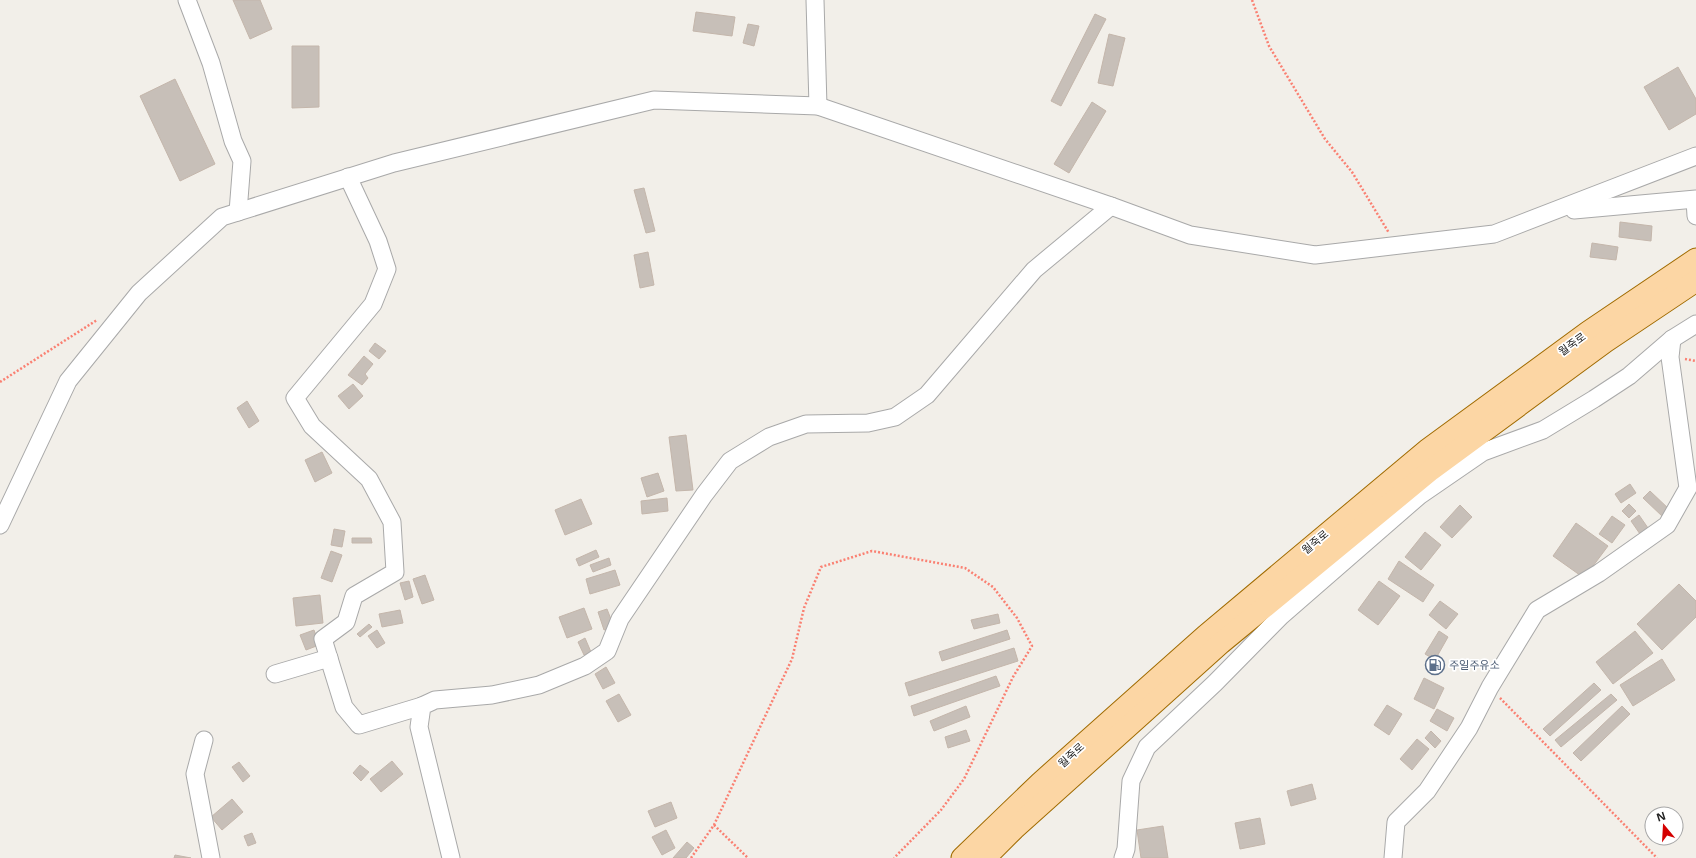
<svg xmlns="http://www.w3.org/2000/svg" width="1696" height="858" viewBox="0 0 1696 858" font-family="'Open Sans','Noto Sans KR',sans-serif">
	<rect width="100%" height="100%" fill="#f2efe9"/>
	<g fill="#c7bfb8" stroke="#c4b6ab">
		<polygon points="233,0 260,0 272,29 250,39"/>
		<polygon points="696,12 735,17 732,36 693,31"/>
		<polygon points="1095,14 1106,19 1061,106 1051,101"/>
		<polygon points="748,24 759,26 754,46 743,43"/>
		<polygon points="1109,34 1125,38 1113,86 1098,83"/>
		<polygon points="292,46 319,46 319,107 292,108"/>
		<polygon points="1678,67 1696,99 1696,114 1669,130 1644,87"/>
		<polygon points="175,79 215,164 180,181 140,96"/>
		<polygon points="1092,102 1106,111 1069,173 1054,164"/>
		<polygon points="644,188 655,231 646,233 634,190"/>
		<polygon points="1620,222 1652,226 1651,241 1619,237"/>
		<polygon points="1592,243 1618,247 1616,260 1590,257"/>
		<polygon points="648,252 654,285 640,288 634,255"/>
		<polygon points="375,343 386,351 379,359 369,351"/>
		<polygon points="364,356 373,364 365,374 368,378 362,385 348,375"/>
		<polygon points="353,384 363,396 349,409 338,396"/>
		<polygon points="247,401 259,421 249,428 237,408"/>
		<polygon points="686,435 693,490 676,491 669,437"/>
		<polygon points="322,452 332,473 315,482 305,460"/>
		<polygon points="658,473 664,491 647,497 641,478"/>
		<polygon points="1630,484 1636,493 1621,503 1615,494"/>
		<polygon points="1650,491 1670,510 1663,517 1643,498"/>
		<polygon points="667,498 668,511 642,514 641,501"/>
		<polygon points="581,499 592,524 565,535 555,510"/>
		<polygon points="1629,504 1636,511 1629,518 1622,511"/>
		<polygon points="1460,505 1472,517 1452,538 1440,527"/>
		<polygon points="1639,515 1648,528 1640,534 1631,521"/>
		<polygon points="1612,516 1625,525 1612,543 1599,534"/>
		<polygon points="1576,523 1608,546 1584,578 1553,556"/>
		<polygon points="334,529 345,531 342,547 331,545"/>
		<polygon points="1425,532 1441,545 1421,570 1405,557"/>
		<polygon points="352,538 371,538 372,543 352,543"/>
		<polygon points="596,550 599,557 579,566 576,559"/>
		<polygon points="331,551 342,555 332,582 321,578"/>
		<polygon points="609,558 611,565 593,572 590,565"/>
		<polygon points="1399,561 1434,585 1423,602 1388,579"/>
		<polygon points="615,570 620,585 590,594 586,579"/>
		<polygon points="425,575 434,600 422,604 413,579"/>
		<polygon points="409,581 413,597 405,600 400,583"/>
		<polygon points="1379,581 1400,596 1378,625 1358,610"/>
		<polygon points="1679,584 1696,601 1696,617 1662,650 1637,624"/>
		<polygon points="320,595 323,623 296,626 293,598"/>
		<polygon points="1440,601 1458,614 1446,629 1429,615"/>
		<polygon points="584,608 592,629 567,638 559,617"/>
		<polygon points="607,609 614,627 604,630 598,612"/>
		<polygon points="400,610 403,623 382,627 379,614"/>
		<polygon points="998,614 1000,623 974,629 971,620"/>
		<polygon points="369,624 372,627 360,637 357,634"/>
		<polygon points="314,630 319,645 306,650 300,635"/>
		<polygon points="377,630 385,643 377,648 368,636"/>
		<polygon points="1007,630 1010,639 942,661 939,652"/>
		<polygon points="1439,631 1448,637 1435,660 1425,654"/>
		<polygon points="1635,631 1653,653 1613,684 1596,662"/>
		<polygon points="585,638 591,652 584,655 578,642"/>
		<polygon points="1014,648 1018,661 909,696 905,683"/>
		<polygon points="1662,659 1675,680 1633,706 1620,685"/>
		<polygon points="606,667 615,683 603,689 595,674"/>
		<polygon points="996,676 1000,686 914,716 911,706"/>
		<polygon points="1424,678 1444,688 1434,709 1414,699"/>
		<polygon points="1594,683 1601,690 1550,736 1543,729"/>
		<polygon points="619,694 631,715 618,722 606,701"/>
		<polygon points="1611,694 1617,700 1561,747 1555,740"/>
		<polygon points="1387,705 1402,714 1389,735 1374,725"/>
		<polygon points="966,706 970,717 934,731 930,721"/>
		<polygon points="1622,706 1630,714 1581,761 1573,753"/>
		<polygon points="1437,709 1454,718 1447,731 1430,721"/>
		<polygon points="966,730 970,741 948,748 945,737"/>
		<polygon points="1431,731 1441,741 1435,748 1425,738"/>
		<polygon points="1417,739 1429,749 1412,770 1400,759"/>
		<polygon points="392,761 403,774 381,792 370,779"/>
		<polygon points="239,762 250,776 243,782 232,767"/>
		<polygon points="360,765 369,772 361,781 353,773"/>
		<polygon points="1312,784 1316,799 1291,806 1287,791"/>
		<polygon points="232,799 243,812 222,830 211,817"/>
		<polygon points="671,802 677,818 655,827 648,811"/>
		<polygon points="1260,818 1265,844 1240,849 1235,823"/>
		<polygon points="1163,826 1168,858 1141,858 1137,830"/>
		<polygon points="666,830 675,848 662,855 652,837"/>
		<polygon points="252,833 256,843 248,846 244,836"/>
		<polygon points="687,842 694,848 686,858 673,858"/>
		<polygon points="175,855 191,858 174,858"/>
	</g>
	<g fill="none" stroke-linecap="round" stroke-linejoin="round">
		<defs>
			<g id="minor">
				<polyline points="187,0 211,63 233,141 242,161 238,212"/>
				<polyline points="815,0 818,106"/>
				<polyline points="348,177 378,241 387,269 373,304 295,398 312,426 369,479 392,522 395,572 354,596 346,622 323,639 344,707 359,725 422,706"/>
				<polyline points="1695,200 1696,216"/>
				<polyline points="1574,210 1696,199"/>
				<polyline points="0,525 68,381 139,293 222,217 394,163 654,100 818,106 1111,206 1190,235 1315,255 1494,234 1696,156"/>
				<polyline points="275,674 329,658"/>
				<polyline points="204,740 195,774 211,858"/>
				<polyline points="451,858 419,727 422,706 435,700 492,695 539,685 585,666 607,651 620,619 704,495 730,461 769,437 806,424 868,423 895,417 927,395 1034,270 1111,206"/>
				<polyline points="1123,858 1126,849 1131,781 1147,747 1215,683 1281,616 1419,496 1483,452 1543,430 1594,399 1629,376 1672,339 1696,324"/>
				<polyline points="1393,858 1396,822 1427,791 1469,728 1490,687 1537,610 1599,573 1667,525 1688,488 1670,357 1672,339"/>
			</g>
			<g id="major">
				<polyline points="962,858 1041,782 1205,636 1427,450 1588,332 1696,259"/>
				<polyline points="985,858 1014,829 1221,643 1431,470 1605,342 1696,281"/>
			</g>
		</defs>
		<use href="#minor" stroke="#a9a9a9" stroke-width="19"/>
		<use href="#major" stroke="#a06b00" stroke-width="23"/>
		<g stroke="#fa8072" stroke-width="2.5" stroke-dasharray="2 2" stroke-linecap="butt">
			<polyline points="1252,0 1269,46 1325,139 1352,172 1389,233"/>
			<polyline points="1685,359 1696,361"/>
			<polyline points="0,382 97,320"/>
			<polyline points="1500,698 1657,858"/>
			<polyline points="714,825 748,858"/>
			<polyline points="691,858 714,825 792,659 804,608 821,567 872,551 965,568 993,587 1017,618 1032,646 1013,677 964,779 941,810 894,858"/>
		</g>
		<use href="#minor" stroke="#fff" stroke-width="17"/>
		<use href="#major" stroke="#fcd6a4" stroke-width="21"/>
	</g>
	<defs>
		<symbol id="fuel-ring" viewBox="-11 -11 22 22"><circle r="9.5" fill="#fff" stroke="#5c6f8a" stroke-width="1.5"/><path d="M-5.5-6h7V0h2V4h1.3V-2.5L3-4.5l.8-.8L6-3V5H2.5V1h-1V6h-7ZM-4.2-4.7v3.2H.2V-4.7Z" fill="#5c6f8a"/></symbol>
	</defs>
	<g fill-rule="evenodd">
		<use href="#fuel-ring" x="1424" y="654" width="22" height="22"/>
	</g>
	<g text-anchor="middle" stroke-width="3.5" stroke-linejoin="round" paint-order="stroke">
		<g font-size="11" fill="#222" stroke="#fff">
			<text transform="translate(1572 344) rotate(-36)" y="4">월죽로</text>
			<text transform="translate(1315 542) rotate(-40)" y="4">월죽로</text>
			<text transform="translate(1071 755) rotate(-42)" y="4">월죽로</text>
		</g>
		<g font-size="11" fill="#4e5e75" stroke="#fff" text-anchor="start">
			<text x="1449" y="669">주일주유소</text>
		</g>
	</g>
	<g transform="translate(1664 826) rotate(342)"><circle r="19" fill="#ffffff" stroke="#a7a7a7"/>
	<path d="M0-3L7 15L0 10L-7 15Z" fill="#d40000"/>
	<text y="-6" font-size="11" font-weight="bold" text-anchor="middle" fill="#222222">N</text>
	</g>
</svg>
